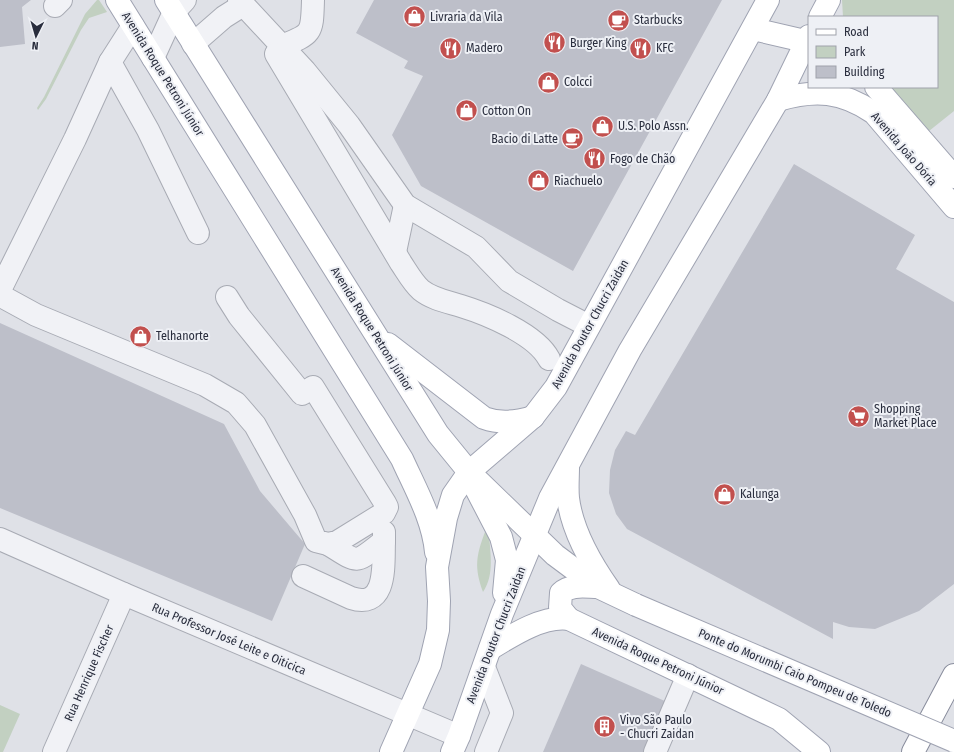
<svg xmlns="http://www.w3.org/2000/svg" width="954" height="752" viewBox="0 0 954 752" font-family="'Fira Sans Condensed',sans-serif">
	<rect width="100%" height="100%" fill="#dfe1e7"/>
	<g fill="#c2d0c1">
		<polygon points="97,0 99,0 107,12 89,18 81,30 46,99 38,110 37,108 44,97 85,14"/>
		<polygon points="842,0 954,0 954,111 929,131 889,87 937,87 937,17 843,17"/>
		<path d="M 485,532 L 489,533 C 490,552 495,575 483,592 C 474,567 476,556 485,532 Z"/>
		<polygon points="0,705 20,714 3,752 0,752"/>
	</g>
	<g fill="#bdbfc9">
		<polygon points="0,0 31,0 22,7 25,44 0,47"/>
		<polygon points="374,0 722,0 573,271 421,186 392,135 423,76 404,68 408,61 356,33"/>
		<polygon points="794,164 915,235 896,269 954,302 954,584 919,611 875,629 849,627 833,622 833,639 627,529 616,514 609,493 610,470 615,450 626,431 635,435"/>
		<polygon points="0,323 224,424 260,491 305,544 272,621 0,508"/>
		<polygon points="581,664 667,702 646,752 543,752"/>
	</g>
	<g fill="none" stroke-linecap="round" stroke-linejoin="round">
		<defs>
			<g id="minor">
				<polyline points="239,0 305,71 349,125 405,205 476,247 509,281 558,310 589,326"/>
				<polyline points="55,6 61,0"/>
				<polyline points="133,26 110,62 75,139 1,288 3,297 36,315 205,385 236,403 255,425 305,515 316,541 328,544 337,542 384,513 387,507 385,503 313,387 302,394 239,316 227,297"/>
				<polyline points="193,44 224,17 243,5"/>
				<path d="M 281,46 C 313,34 312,33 313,0"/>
				<path d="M 276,54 L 401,263 C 407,272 413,283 421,290 C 432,299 448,302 461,306 C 487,314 536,334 549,359"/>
				<polyline points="153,58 174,12 185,0"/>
				<polyline points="110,62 148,130 198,233"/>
				<polyline points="395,252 405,205"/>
				<polyline points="0,539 124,594 459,736"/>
				<path d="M 328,544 C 360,564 354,564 384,541 L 384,532"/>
				<path d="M 303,576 L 351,598 C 388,610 383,564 384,541"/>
				<polyline points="484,667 502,713 486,752"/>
				<polyline points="54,752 124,594"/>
				<polyline points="655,752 688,675"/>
			</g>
			<g id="major">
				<path d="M 117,0 L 402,459 C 415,488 433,519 436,552"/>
				<polyline points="166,0 438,434 469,472 555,555 598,587 636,605"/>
				<polyline points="820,17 829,0"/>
				<polyline points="753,29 809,42"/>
				<polyline points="876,87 954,177"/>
				<path d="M 778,100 C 815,89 842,91 874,113 L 954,207"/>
				<path d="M 388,344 L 484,418 C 501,424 515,422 533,417"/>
				<path d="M 568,467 C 568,477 567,488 568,498 C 572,531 590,562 609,589"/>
				<polyline points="473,483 501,537 507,560 504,593"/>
				<path d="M 569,619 L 560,608 L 561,593 C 571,584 585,587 598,587"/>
				<path d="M 490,649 C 511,636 543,615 569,619 L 779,719 L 819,752"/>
				<polyline points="391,752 430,664 438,630 439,601 437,567 446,518 453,495 469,472 533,417 556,387 768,0"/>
				<polyline points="452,752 459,736 502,614 550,498 630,350 778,100 809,36"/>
			</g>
			<polyline id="highway" points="913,752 954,675"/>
		</defs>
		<use href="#minor" stroke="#a8abb4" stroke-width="24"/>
		<use href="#major" stroke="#9fa3b2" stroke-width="24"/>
		<use href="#highway" stroke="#888c9c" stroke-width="24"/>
		<use href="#minor" stroke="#f1f2f6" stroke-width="22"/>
		<use href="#major" stroke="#fff" stroke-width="22"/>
		<use href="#highway" stroke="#fff" stroke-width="22"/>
		<defs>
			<polyline id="major-bridge" points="636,605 954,741"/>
		</defs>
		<use href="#major-bridge" stroke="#9fa3b2" stroke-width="24" stroke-linecap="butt"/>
		<use href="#major-bridge" stroke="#fff" stroke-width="22"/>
	</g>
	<defs>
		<symbol id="shop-disc" viewBox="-11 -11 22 22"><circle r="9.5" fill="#c2504e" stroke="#eef0f5"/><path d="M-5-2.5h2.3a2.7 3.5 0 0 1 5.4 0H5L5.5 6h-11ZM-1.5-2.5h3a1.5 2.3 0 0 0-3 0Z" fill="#fff"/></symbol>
		<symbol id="cafe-disc" viewBox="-11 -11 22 22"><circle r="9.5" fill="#c2504e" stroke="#eef0f5"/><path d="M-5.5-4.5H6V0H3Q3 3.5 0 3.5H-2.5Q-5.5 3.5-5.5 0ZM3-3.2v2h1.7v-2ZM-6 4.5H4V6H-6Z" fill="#fff"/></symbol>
		<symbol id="restaurant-disc" viewBox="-11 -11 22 22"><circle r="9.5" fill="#c2504e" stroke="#eef0f5"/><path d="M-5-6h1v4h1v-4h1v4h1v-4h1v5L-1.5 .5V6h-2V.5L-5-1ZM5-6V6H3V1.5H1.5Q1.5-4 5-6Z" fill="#fff"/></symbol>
		<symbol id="supermarket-disc" viewBox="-11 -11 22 22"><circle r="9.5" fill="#c2504e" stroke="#eef0f5"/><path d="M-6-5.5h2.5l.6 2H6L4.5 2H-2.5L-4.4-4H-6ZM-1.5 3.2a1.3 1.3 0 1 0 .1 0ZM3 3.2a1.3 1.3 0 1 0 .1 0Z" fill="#fff"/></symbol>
		<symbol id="building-disc" viewBox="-11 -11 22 22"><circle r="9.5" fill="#c2504e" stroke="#eef0f5"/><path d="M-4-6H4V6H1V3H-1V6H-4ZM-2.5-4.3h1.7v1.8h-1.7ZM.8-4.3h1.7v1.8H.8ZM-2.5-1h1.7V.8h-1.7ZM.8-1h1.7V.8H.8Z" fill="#fff"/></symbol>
	</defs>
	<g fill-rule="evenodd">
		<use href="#shop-disc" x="402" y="4" width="25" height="25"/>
		<use href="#cafe-disc" x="606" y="8" width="25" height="25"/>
		<use href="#restaurant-disc" x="542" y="30" width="25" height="25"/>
		<use href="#restaurant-disc" x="438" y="36" width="25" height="25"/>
		<use href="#restaurant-disc" x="628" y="36" width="25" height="25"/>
		<use href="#shop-disc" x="536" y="70" width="25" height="25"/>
		<use href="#shop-disc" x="454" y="98" width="25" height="25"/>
		<use href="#shop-disc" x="590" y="114" width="25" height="25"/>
		<use href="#cafe-disc" x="560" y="126" width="25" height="25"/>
		<use href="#restaurant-disc" x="582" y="146" width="25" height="25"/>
		<use href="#shop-disc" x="526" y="168" width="25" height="25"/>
		<use href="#shop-disc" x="128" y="324" width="25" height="25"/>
		<use href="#supermarket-disc" x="846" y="404" width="25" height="25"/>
		<use href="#shop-disc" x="712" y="482" width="25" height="25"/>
		<use href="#building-disc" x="592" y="714" width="25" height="25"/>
	</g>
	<g text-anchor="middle" stroke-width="4" stroke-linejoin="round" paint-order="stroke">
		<g font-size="12" fill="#292d3d" stroke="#eef0f5" text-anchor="start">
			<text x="430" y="21">Livraria da Vila</text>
			<text x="634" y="24">Starbucks</text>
			<text x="570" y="47">Burger King</text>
			<text x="466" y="52">Madero</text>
			<text x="656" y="52">KFC</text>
			<text x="564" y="86">Colcci</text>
			<text x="482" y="115">Cotton On</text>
			<text x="618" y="130">U.S. Polo Assn.</text>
			<text x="558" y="143" text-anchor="end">Bacio di Latte</text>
			<text x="610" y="163">Fogo de Chão</text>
			<text x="554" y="185">Riachuelo</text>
			<text x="156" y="340">Telhanorte</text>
			<text x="874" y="413">Shopping<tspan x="874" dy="14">Market Place</tspan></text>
			<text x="740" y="498">Kalunga</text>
			<text x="620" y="724">Vivo São Paulo<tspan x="620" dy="14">- Chucri Zaidan</tspan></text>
		</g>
		<g font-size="12" fill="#292d3d" stroke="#eef0f5">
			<text transform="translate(163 74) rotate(58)" y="4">Avenida Roque Petroni Júnior</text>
			<text transform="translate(904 149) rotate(49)" y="4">Avenida João Dória</text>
			<text transform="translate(590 324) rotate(-61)" y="4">Avenida Doutor Chucri Zaidan</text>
			<text transform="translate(372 329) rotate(58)" y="4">Avenida Roque Petroni Júnior</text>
			<text transform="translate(496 635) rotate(-69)" y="4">Avenida Doutor Chucri Zaidan</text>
			<text transform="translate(229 639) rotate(23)" y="4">Rua Professor José Leite e Oiticica</text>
			<text transform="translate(658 661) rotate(25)" y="4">Avenida Roque Petroni Júnior</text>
			<text transform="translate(89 673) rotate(-66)" y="4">Rua Henrique Fischer</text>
			<text transform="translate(795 673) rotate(23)" y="4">Ponte do Morumbi Caio Pompeu de Toledo</text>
		</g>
	</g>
	<rect x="808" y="16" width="130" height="72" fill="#eef0f5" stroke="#9fa2ab"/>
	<rect x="816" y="29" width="20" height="6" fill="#ffffff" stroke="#9fa2ab"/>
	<text x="844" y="36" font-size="12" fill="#292d3d">Road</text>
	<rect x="816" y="46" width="20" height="12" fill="#c2d0c1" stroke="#9fa2ab"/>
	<text x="844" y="56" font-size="12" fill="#292d3d">Park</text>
	<rect x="816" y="66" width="20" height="12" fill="#bdbfc9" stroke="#9fa2ab"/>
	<text x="844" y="76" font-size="12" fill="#292d3d">Building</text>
	<g transform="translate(36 36) rotate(185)" stroke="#eef0f5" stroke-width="3" paint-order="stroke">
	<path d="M0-3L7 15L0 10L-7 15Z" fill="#292d3d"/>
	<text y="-6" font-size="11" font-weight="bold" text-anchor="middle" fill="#292d3d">N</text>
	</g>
</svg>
